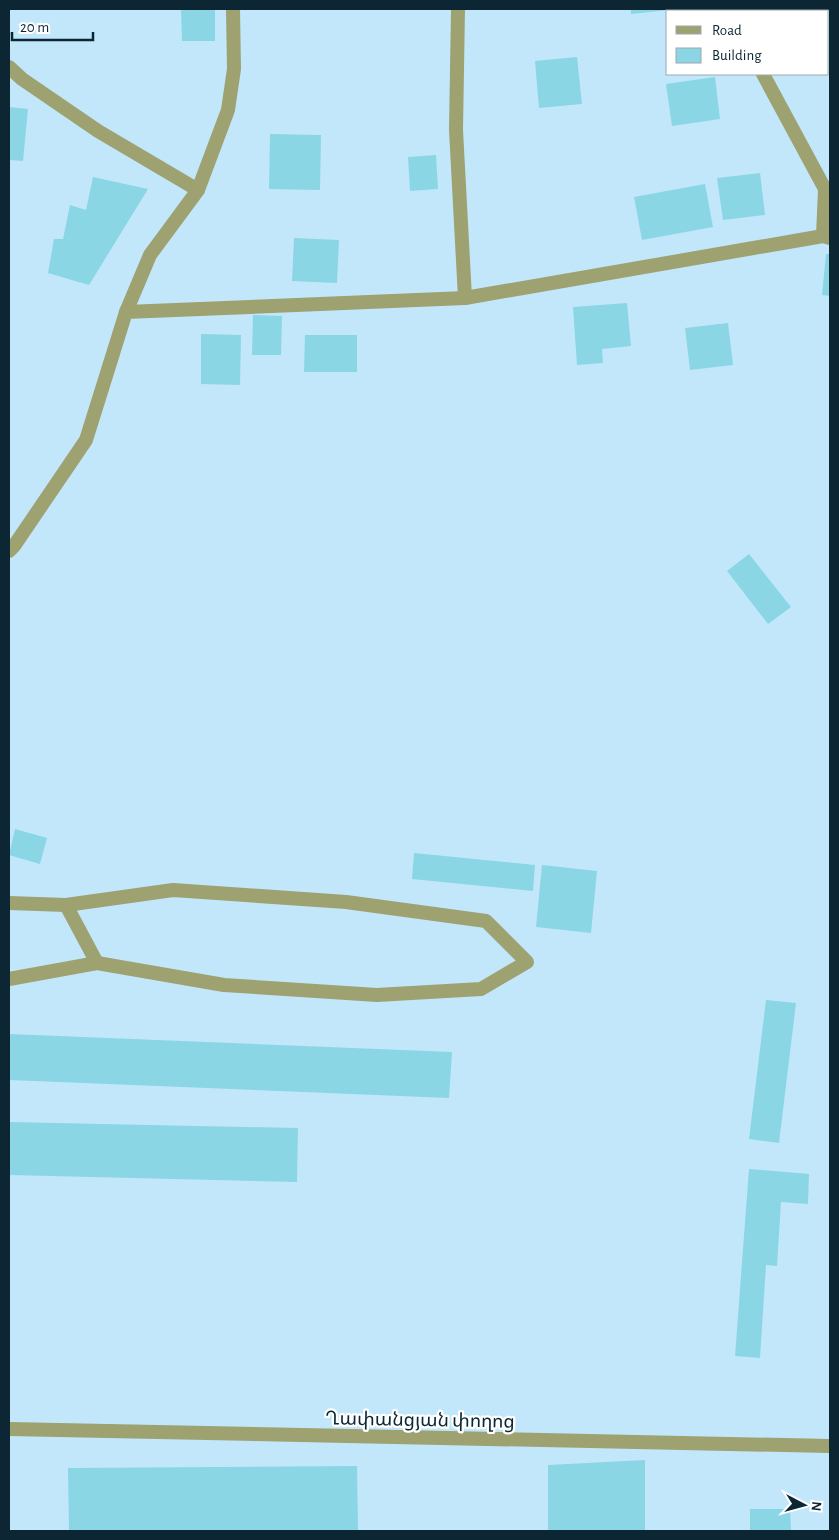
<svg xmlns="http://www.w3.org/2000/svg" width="839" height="1540" viewBox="0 0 839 1540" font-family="'Alegreya Sans','Noto Sans Armenian',sans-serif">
	<rect width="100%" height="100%" fill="#c2e7fb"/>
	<g fill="#8ad6e5">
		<polygon points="181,9 215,9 215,41 182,41"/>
		<polygon points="631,9 669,9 669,10 631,14"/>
		<polygon points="577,57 582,104 539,108 535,61"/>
		<polygon points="715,77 720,119 672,126 666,84"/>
		<polygon points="9,107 28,109 23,161 9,160"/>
		<polygon points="270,134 321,135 320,190 269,189"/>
		<polygon points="436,155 438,189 410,191 408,157"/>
		<polygon points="760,173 765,215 723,220 717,178"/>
		<polygon points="93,177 148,189 89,285 48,273 54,239 63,239 70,205 86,210"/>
		<polygon points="705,184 713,227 642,240 634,197"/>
		<polygon points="294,238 339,240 337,283 292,281"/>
		<polygon points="826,254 830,254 830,296 822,295"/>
		<polygon points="627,303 631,346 602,349 603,363 577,365 573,307"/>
		<polygon points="253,315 282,316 281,355 252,355"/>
		<polygon points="728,323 733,365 690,370 685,328"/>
		<polygon points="201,334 241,335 240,385 201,384"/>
		<polygon points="305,335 357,335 357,372 304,372"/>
		<polygon points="749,554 791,607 768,624 727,571"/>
		<polygon points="15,829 47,838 40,864 9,855"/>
		<polygon points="414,853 535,865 533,891 412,879"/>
		<polygon points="542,865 597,871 591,933 536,927"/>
		<polygon points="766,1000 796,1003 779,1143 749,1139"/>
		<polygon points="9,1034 452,1052 449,1098 9,1080"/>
		<polygon points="9,1122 298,1128 297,1182 9,1175"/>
		<polygon points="749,1169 809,1174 808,1204 781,1202 777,1266 766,1265 760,1358 735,1356"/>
		<polygon points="645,1460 645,1531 548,1531 548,1465"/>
		<polygon points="357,1466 358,1531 69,1531 68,1468"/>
		<polygon points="750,1509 790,1509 791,1531 750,1531"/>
	</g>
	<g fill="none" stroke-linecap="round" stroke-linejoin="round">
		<g stroke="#9ea170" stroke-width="14">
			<polyline points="9,903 66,905 173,890 346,902 486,921 527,962 481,989 377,995 224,985 97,963 9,979"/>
			<polyline points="66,905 97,963"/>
		</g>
		<g stroke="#9ea170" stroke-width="14">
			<polyline points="458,9 456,130 465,298"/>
			<polyline points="729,9 730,11"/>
			<polyline points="9,67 22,79 98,131 198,190"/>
			<polyline points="763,74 825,189 823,236"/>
			<polyline points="126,312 150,255 198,190 228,110 234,69 233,9"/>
			<polyline points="9,551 14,546 86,440 126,312 465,298 823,236 830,238"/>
			<polyline points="9,1429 830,1446"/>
		</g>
	</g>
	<g text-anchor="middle" stroke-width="4.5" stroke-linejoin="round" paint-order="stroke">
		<g font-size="19" fill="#0c2733" stroke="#fff">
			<text transform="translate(420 1419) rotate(1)" y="7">Ղափանցյան փողոց</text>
		</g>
	</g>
	<rect width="839" height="1540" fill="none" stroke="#0c2733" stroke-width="20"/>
	<rect x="666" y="10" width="162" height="65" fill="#ffffff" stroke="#9ea9ad"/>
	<rect x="676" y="26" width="25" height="8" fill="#9ea170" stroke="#9ea9ad"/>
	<text x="712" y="35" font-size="15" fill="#0c2733">Road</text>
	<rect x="676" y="48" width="25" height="15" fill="#8ad6e5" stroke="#9ea9ad"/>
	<text x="712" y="60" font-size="15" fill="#0c2733">Building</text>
	<g transform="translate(804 1505) rotate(96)" stroke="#ffffff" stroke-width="4" paint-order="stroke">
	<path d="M0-4L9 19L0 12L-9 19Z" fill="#0c2733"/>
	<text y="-8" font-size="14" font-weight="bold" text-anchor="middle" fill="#0c2733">N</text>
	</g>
	<path d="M12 32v8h81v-8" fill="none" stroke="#0c2733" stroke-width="2.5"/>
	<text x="20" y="32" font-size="15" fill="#0c2733" stroke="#ffffff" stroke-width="4" paint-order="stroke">20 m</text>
</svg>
